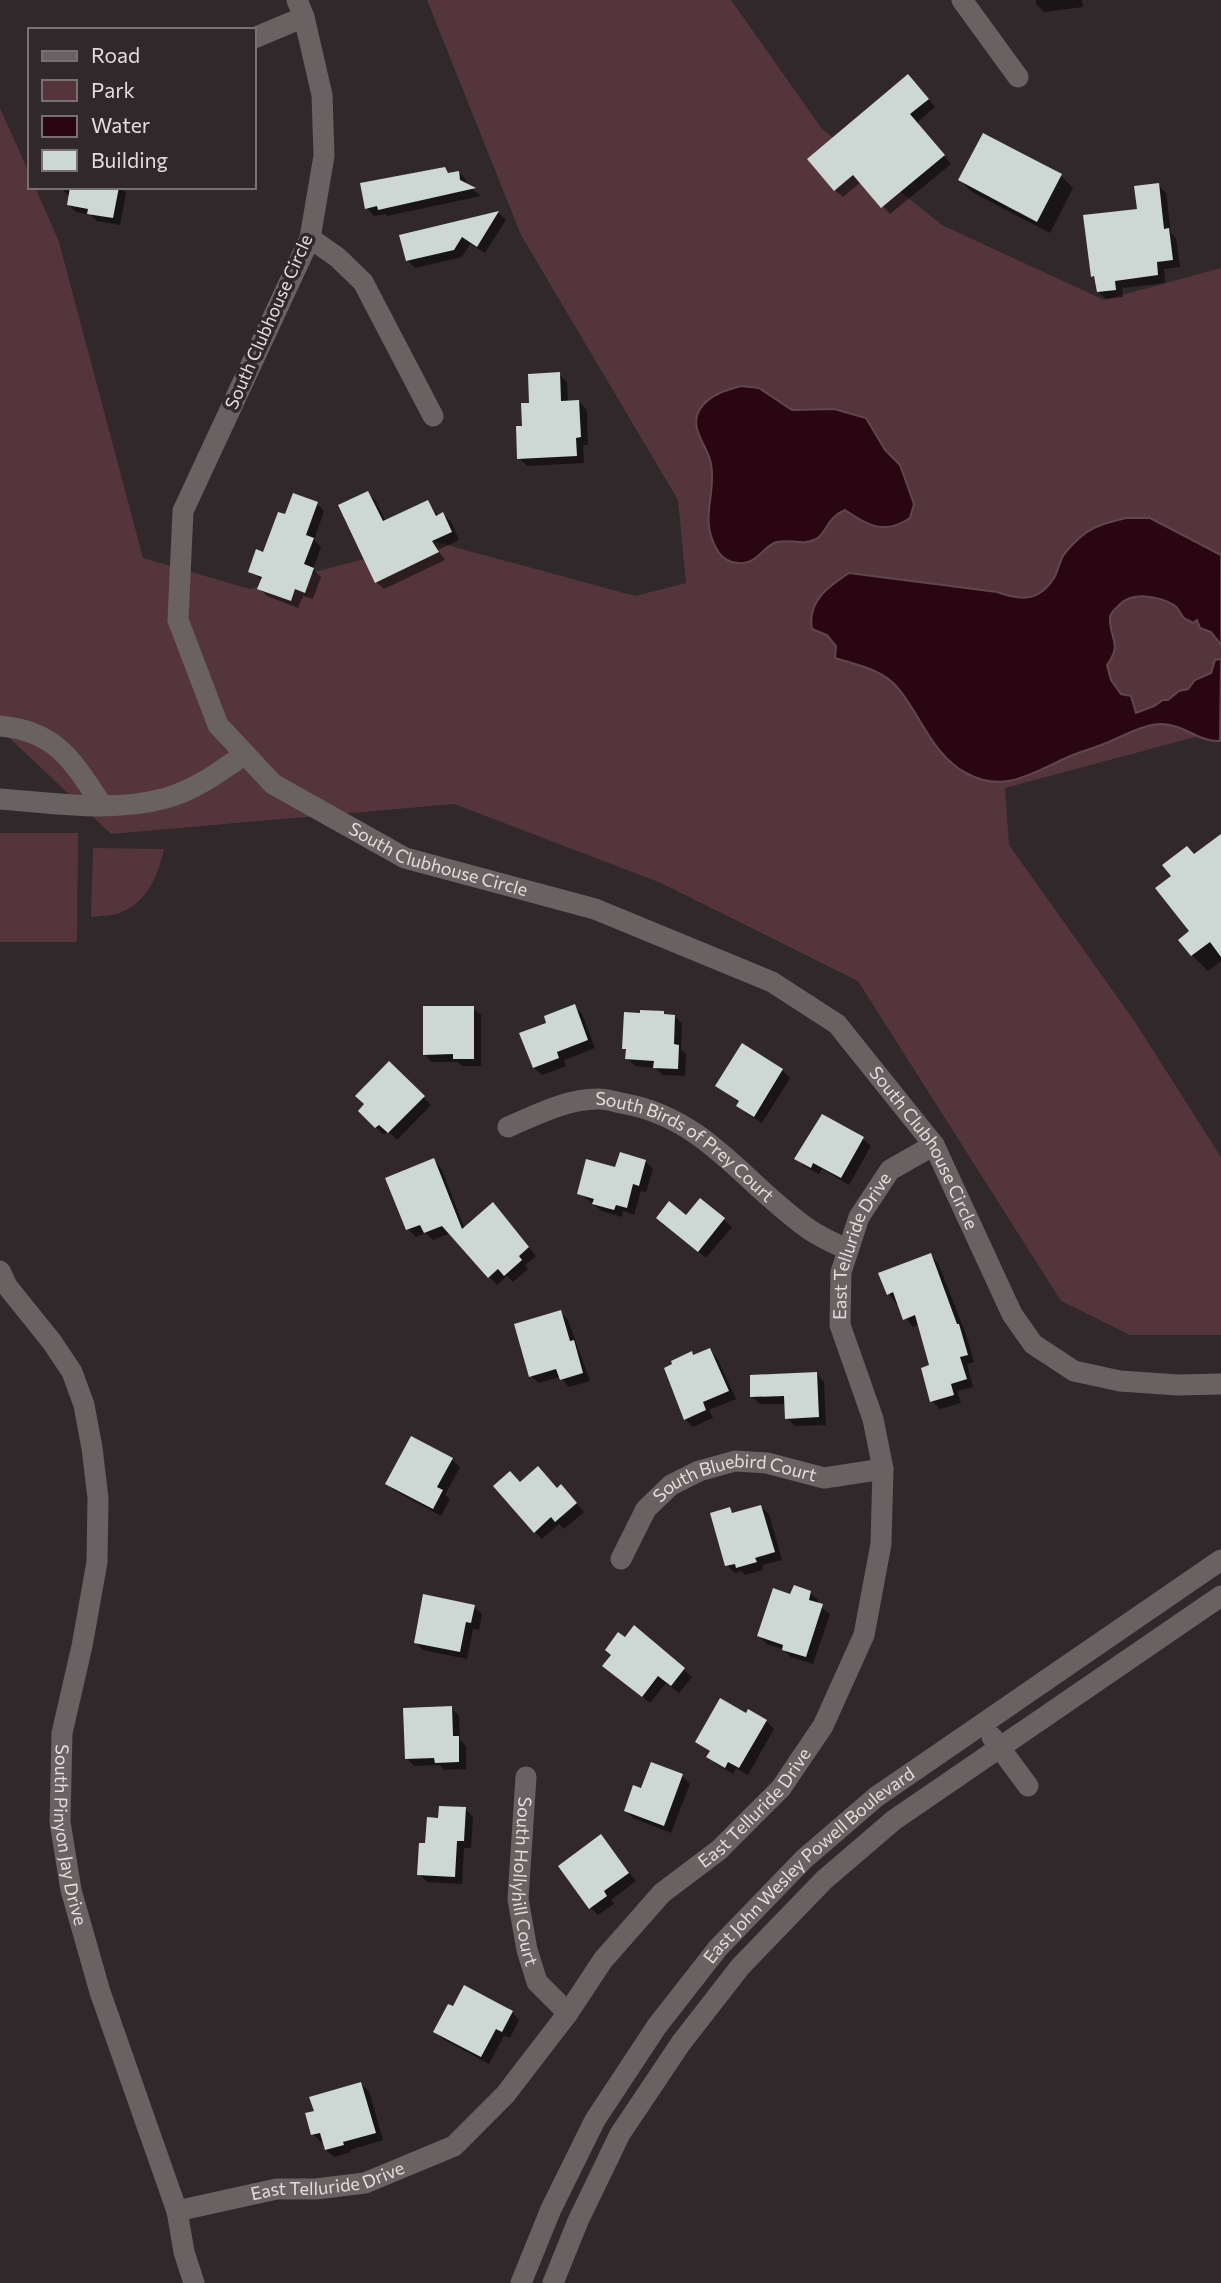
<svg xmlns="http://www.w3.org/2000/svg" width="1221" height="2283" viewBox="0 0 1221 2283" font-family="Commissioner,sans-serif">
	<rect width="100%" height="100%" fill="#30282a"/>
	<g fill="#55353c">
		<polygon points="427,0 731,0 822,129 942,225 1104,300 1221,268 1221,730 1005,788 1009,845 1135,1022 1221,1157 1221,1335 1130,1335 1061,1301 858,981 661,883 454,804 111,834 0,729 0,108 30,175 30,187 35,187 59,242 143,558 250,589 432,541 635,596 686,583 678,500 521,235"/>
		<polygon points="0,833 78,833 77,942 0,942"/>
		<path d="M 93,848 L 164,849 C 158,876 147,903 119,913 C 111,916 100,916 91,917 Z"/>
	</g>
	<g fill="#290611" stroke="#61464e" stroke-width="2">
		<path d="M 741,386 L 759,388 L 792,410 L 834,409 L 866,418 L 885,450 L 900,465 L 914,504 L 910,518 C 885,535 868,526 845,510 C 826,518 827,533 816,539 C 802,547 787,537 774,543 C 760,550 755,568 732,562 C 725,560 719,554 716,548 C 699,516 717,495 711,464 C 708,445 688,429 700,409 C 709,395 726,390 741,386 Z"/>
		<path d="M 1126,518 L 1150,518 L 1221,555 L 1221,645 L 1211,632 L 1200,628 L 1197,620 L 1193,623 C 1191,621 1187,620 1184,618 C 1180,614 1179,608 1174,605 C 1159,596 1132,591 1119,605 C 1115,610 1110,612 1110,618 C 1109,638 1123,643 1107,665 L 1111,680 L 1121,694 L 1131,696 L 1136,713 L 1154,706 L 1163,700 L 1168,700 L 1179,691 L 1188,689 L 1195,680 L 1211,673 L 1215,660 L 1221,659 L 1220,741 C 1198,742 1184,724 1161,724 C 1145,724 1125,735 1111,741 C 1096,748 1080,751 1066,758 C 1032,773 1004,794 966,773 C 932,755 921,715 897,687 C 882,669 856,665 835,658 L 836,646 L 827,635 L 812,629 C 807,601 828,587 849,573 L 997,592 C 1020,600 1038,603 1054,578 C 1059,570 1059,560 1065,553 C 1085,529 1096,525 1126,518 Z"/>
	</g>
	<g fill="#0007">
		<polygon points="1036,0 1082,0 1083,7 1044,12 1036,4"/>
		<polygon points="916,84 935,107 917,123 951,164 890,214 861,182 843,197 835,190"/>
		<polygon points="983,135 1061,176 1073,188 1050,233 972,192 960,180"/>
		<polygon points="444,169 450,174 459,172 466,180 467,185 481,196 387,216 385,214 374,216 367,208"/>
		<polygon points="1158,185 1166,193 1171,233 1176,238 1180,267 1164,269 1165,283 1122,288 1123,297 1106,299 1098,292 1097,280 1092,276"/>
		<polygon points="64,187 120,187 126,193 120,225 97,221 91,215 76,212 68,204 70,197 64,191"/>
		<polygon points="499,213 506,220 485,253 470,244 462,257 415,268 407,260 401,236"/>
		<polygon points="559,374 567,382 568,403 579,402 587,410 588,445 583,445 584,463 527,466 519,458 524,428 531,405"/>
		<polygon points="368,493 376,501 386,522 427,502 439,516 443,514 451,522 459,540 438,550 445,560 384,589 376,582"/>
		<polygon points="317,504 324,511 314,540 321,547 313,569 321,577 313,599 303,596 298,608 267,596 259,588 262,580 250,571 264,554 286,516"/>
		<polygon points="1221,836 1221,961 1208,971 1192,955 1195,856"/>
		<polygon points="574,1006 582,1014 595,1048 564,1060 566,1066 542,1075 534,1068 548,1024"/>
		<polygon points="473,1008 481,1015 481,1066 462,1066 458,1062 432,1062 424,1054"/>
		<polygon points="664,1013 667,1016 675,1016 682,1024 681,1049 686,1054 685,1076 663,1075 655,1068 635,1066 627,1058 627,1052 624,1048"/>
		<polygon points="389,1064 431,1105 397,1140 388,1131 384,1135 360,1111"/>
		<polygon points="782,1070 790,1078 762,1123 746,1113 738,1105 740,1103 717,1085"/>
		<polygon points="863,1139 871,1146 849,1185 822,1169 819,1174 804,1166 796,1158"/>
		<polygon points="434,1160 441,1168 465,1229 500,1212 536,1256 525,1265 528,1269 513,1282 507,1276 497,1285 451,1233 433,1240 426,1233 416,1237 408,1229"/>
		<polygon points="645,1161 653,1169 646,1192 641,1191 634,1215 623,1211 622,1217 602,1211 579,1193"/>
		<polygon points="700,1200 732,1227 706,1258 666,1225 686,1217"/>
		<polygon points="930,1255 938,1263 966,1334 974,1362 967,1364 973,1387 957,1391 961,1403 940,1409 932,1401 931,1366 919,1324 913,1327 889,1294"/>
		<polygon points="560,1312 568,1320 590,1381 569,1387 560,1377 539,1383 531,1376"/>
		<polygon points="710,1350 717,1358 736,1399 709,1410 713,1418 693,1427 685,1419 694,1357"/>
		<polygon points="817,1374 824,1382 826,1425 795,1426 787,1418 786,1404 760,1404 752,1397"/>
		<polygon points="452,1460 460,1467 445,1495 450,1499 441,1516 395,1491 387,1483"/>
		<polygon points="557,1490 569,1494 584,1512 564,1529 559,1524 542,1539 535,1532"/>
		<polygon points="761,1507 769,1514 782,1560 762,1565 763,1570 745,1575 741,1571 735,1573 727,1565 729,1509 734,1514"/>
		<polygon points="810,1592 818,1600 817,1604 830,1614 813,1664 791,1657 783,1649 767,1644 759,1636 792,1596"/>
		<polygon points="474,1607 482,1614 479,1630 473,1629 467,1659 423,1650 415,1642"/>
		<polygon points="634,1627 692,1677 679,1693 666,1683 650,1703 604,1666"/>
		<polygon points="451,1708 459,1716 460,1740 466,1746 466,1769 444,1770 440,1765 414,1766 407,1758"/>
		<polygon points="749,1711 766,1721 774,1729 748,1775 736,1768 733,1774 716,1764 708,1756 711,1753 697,1741 746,1715"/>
		<polygon points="652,1764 682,1776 690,1784 671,1833 633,1818 626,1811 642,1790"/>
		<polygon points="465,1809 473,1817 471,1848 464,1848 462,1884 427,1882 419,1874 427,1845 440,1819"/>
		<polygon points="601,1837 636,1881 611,1900 614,1904 598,1915 591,1908"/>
		<polygon points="512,2012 519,2020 510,2038 504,2036 489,2064 443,2039 435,2032"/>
		<polygon points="361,2084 369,2091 383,2140 350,2150 351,2152 334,2157 326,2150 324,2141 321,2142 313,2134 316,2112"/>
	</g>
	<g fill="#cdd7d3">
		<polygon points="908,74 929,99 910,114 945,155 881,208 853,175 834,191 807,159"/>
		<polygon points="983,133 1062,174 1037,222 958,180"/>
		<polygon points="445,167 448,173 459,171 460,180 476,188 378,210 377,206 365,209 360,183"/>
		<polygon points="1159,183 1164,229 1169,228 1173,260 1157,262 1158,275 1115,281 1116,290 1097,292 1094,276 1091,277 1083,215 1137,209 1134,186"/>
		<polygon points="70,187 119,187 113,218 87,214 88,209 67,205"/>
		<polygon points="499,211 477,247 462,237 454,250 406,261 399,235"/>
		<polygon points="560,372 561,401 579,400 581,437 576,438 577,456 517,459 516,426 522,426 521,403 529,403 528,374"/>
		<polygon points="368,491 383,521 428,500 436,516 443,512 452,532 432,541 439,552 375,583 338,505"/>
		<polygon points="293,493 318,502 306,535 314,538 304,564 314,568 305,593 295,589 291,601 257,589 262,577 248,572 256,549 263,552 278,512 285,514"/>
		<polygon points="1221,834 1221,957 1210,942 1191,956 1178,940 1189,931 1155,888 1171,876 1162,865 1187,846 1194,854"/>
		<polygon points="575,1004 588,1040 557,1052 559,1058 533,1068 519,1033 546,1023 544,1016"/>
		<polygon points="423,1006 474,1006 474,1059 453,1059 453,1054 423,1055"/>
		<polygon points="640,1010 664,1011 664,1014 675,1015 674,1044 679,1045 678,1069 653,1068 654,1061 625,1059 626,1049 622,1049 624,1012 640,1013"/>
		<polygon points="742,1043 783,1069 754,1117 736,1106 739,1101 715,1086"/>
		<polygon points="389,1061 425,1096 388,1133 379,1125 375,1128 358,1111 364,1104 355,1096"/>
		<polygon points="822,1114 864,1137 841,1178 813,1163 811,1168 794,1159"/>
		<polygon points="620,1152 646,1160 639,1186 633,1184 627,1208 616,1205 614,1210 592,1204 594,1199 577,1194 586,1159 615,1167"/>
		<polygon points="434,1158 462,1229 493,1202 529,1247 519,1256 522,1260 504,1276 498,1269 488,1278 442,1226 424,1233 420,1225 406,1230 385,1178"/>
		<polygon points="700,1198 725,1218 698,1252 656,1218 669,1201 686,1215"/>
		<polygon points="931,1253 957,1324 959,1324 968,1355 960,1357 967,1379 951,1384 954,1395 930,1402 921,1368 929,1365 915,1315 903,1320 893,1292 887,1295 878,1273"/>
		<polygon points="561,1310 570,1341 574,1340 583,1373 560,1380 556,1369 529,1377 514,1324"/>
		<polygon points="710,1348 729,1391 703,1402 706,1410 684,1420 664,1368 672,1364 671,1361 692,1351 693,1355"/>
		<polygon points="817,1372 819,1417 785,1419 784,1396 750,1397 750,1375"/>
		<polygon points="411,1436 453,1458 437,1487 443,1490 433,1509 385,1484"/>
		<polygon points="538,1466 557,1488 561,1484 577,1503 555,1522 551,1517 534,1533 493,1486 510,1471 520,1482"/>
		<polygon points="761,1505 775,1552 755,1558 757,1562 736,1568 735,1564 725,1566 710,1513 730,1507 732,1513"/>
		<polygon points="794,1585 811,1591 809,1600 823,1604 806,1657 782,1650 783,1645 757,1636 773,1588 790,1594"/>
		<polygon points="423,1594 475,1605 471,1623 466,1622 460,1652 414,1643"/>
		<polygon points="634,1625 685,1668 671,1686 658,1676 642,1697 602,1666 611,1655 605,1650 618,1632 625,1637"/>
		<polygon points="720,1698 746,1713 748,1709 767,1720 739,1768 728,1762 725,1768 706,1757 710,1751 695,1742"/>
		<polygon points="452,1706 453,1736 459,1736 459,1762 435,1763 434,1758 405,1759 403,1708"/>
		<polygon points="651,1762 683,1774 664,1826 624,1811 633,1785 641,1788"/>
		<polygon points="439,1806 466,1807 464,1841 457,1841 455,1877 417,1875 419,1843 425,1843 427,1817 438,1818"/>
		<polygon points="601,1834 629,1873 604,1891 607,1896 589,1909 558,1866"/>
		<polygon points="464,1985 513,2011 502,2032 496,2029 481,2057 433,2032 448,2004 453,2006"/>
		<polygon points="361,2082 376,2133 343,2142 344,2145 325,2150 320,2133 311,2135 305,2113 314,2111 309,2097"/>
	</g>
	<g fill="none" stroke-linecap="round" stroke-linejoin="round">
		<g stroke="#6a6162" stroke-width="21">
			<path id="s1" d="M 297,0 L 304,17 L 322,95 L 324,156 L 310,238 L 183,511 L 178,620 L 218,725 L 273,784 L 405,858 L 595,909 L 772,982 L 837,1024 L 934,1145 L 1012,1314 L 1033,1344 L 1074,1371 L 1120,1381 L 1178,1385 L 1221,1384"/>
			<polyline points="962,0 1018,77"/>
			<polyline points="254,38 304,17"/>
			<polyline points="310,238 337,257 363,282 433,416"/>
			<path d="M 0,726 C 57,731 73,762 102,805"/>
			<path d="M 0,799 C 53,803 113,813 166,798 C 195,790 221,771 245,754"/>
			<path id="s2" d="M 508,1127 C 536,1115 568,1098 600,1099 C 608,1099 618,1103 626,1104 C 707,1119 747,1187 810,1230 C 822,1238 836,1244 848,1250"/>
			<path id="s3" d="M 0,1271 L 7,1286 L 52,1342 L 72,1372 L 84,1405 L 92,1448 L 98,1498 L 97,1562 L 82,1646 L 62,1733 L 60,1822 L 71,1890 L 100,1992 L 177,2211 L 184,2252 L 194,2283"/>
			<path id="s4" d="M 621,1559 L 646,1509 L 671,1485 L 699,1471 L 735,1461 L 767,1463 L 824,1478 L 883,1469"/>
			<polyline points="992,1737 1028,1786"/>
			<path id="s5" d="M 526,1777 L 518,1899 L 527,1950 L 537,1982 L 568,2013"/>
			<path id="s6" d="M 177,2211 L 277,2189 L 316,2189 L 365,2183 L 454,2146 L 505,2095 L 568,2013 L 603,1960 L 662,1893 L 719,1850 L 781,1788 L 823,1726 L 864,1635 L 881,1544 L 883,1469 L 873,1419 L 840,1325 L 841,1272 L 859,1217 L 890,1170 L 934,1145"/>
			<path id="s7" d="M 521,2283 L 551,2209 L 595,2120 L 657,2026 L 718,1948 L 804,1859 L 876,1797 L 1221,1560"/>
			<polyline points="553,2283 578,2221 620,2134 681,2043 740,1967 824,1880 894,1820 1221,1596"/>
		</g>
	</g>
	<g text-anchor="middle" stroke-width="7" stroke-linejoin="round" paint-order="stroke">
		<g font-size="18" fill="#e3ddde" stroke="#30282a">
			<text transform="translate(269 322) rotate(-66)" y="6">South Clubhouse Circle</text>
			<text dy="6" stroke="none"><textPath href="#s1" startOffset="1029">South Clubhouse Circle</textPath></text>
			<text dy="6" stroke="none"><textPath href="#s1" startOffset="1615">South Clubhouse Circle</textPath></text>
			<text dy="6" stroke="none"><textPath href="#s2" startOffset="196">South Birds of Prey Court</textPath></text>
			<text dy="6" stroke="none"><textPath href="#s6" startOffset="1351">East Telluride Drive</textPath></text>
			<text dy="6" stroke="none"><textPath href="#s4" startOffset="156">South Bluebird Court</textPath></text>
			<text dy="6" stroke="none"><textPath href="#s6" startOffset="742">East Telluride Drive</textPath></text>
			<text dy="6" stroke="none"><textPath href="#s3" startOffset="595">South Pinyon Jay Drive</textPath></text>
			<text dy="6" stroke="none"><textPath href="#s7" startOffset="514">East John Wesley Powell Boulevard</textPath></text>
			<text dy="6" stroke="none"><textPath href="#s5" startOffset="105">South Hollyhill Court</textPath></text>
			<text dy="6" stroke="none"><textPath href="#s6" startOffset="154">East Telluride Drive</textPath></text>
		</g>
	</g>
	<rect x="28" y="28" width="228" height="161" fill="#30282a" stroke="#787072" stroke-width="2"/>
	<rect x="42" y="51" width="35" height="10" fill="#6a6162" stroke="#787072" stroke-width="2"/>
	<text x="91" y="63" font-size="21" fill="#e3ddde">Road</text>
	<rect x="42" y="80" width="35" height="21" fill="#55353c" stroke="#787072" stroke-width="2"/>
	<text x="91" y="98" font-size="21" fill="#e3ddde">Park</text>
	<rect x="42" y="116" width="35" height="21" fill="#290611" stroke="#787072" stroke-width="2"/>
	<text x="91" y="133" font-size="21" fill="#e3ddde">Water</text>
	<rect x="42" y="150" width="35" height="21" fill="#cdd7d3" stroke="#787072" stroke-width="2"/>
	<text x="91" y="168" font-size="21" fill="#e3ddde">Building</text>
</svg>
